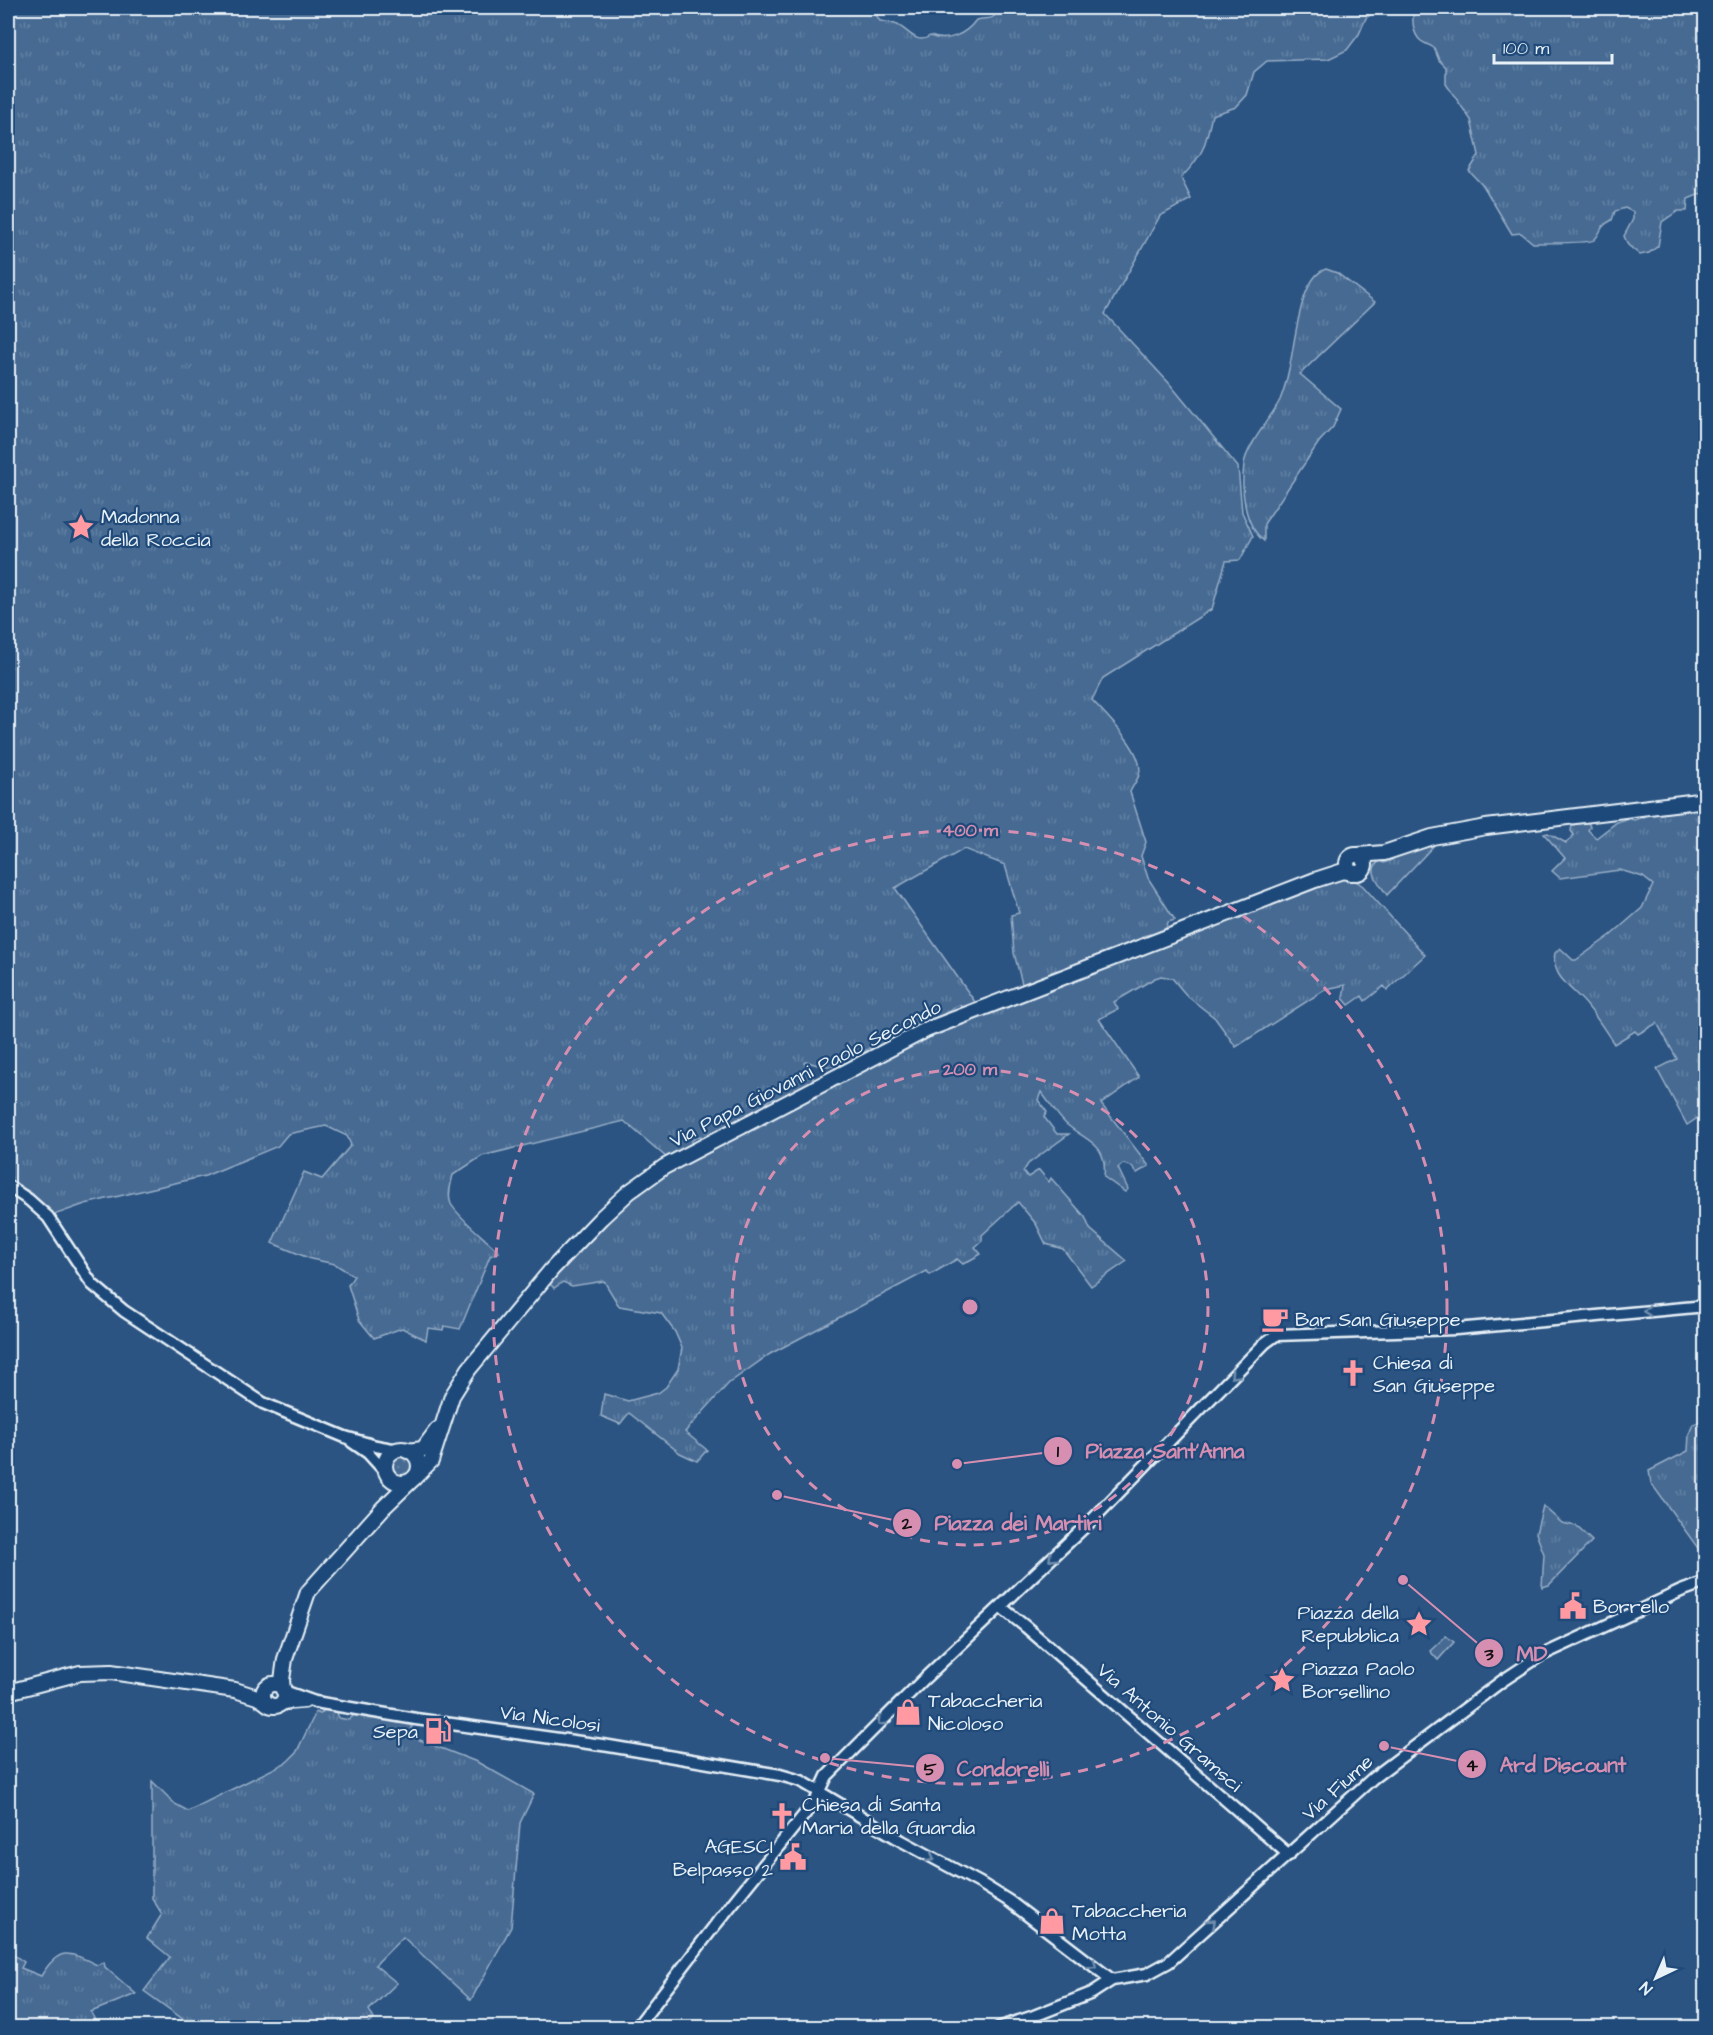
<svg xmlns="http://www.w3.org/2000/svg" width="1713" height="2035" viewBox="0 0 1713 2035" font-family="'Architects Daughter',sans-serif">
	<defs>
		<pattern id="grass-tufts" width="24" height="20" patternUnits="userSpaceOnUse" patternTransform="scale(1.5)"><rect width="24" height="20" fill="#476b93"/><path d="M3 7l-1-3M5 7V3M7 7l1-3M15 17l-1-3M17 17v-4M19 17l1-3" fill="none" stroke="#6281a3"/></pattern>
		<pattern id="garden-dots" width="8" height="8" patternUnits="userSpaceOnUse" patternTransform="scale(1.5)"><rect width="8" height="8" fill="#476b93"/><path d="M2 2h.1M6 6h.1" fill="none" stroke="#6281a3" stroke-width="1.8" stroke-linecap="round"/></pattern>
	</defs>
	<rect width="100%" height="100%" fill="#2b5482"/>
	<filter id="ink" filterUnits="userSpaceOnUse"><feTurbulence type="fractalNoise" baseFrequency=".0167" numOctaves="2"/><feDisplacementMap in="SourceGraphic" scale="12" xChannelSelector="R" yChannelSelector="G"/><feConvolveMatrix kernelMatrix="1 2 1 2 8 2 1 2 1" color-interpolation-filters="sRGB"/></filter>
	<g filter="url(#ink)">
		<g fill="url(#grass-tufts)" stroke="#98aec6" stroke-width="1.5">
			<path d="M 8,8 L 872,8 L 880,21 C 885,22 890,22 895,24 C 908,28 915,46 930,36 C 948,43 966,34 976,20 C 994,16 989,23 1001,8 L 1260,8 C 1271,15 1284,13 1295,8 L 1381,8 L 1366,18 L 1359,34 L 1347,50 L 1328,59 L 1267,61 L 1254,72 L 1247,95 L 1236,107 L 1212,115 C 1205,147 1204,154 1181,178 L 1191,199 L 1160,216 L 1105,314 L 1169,383 L 1238,467 L 1242,512 L 1253,536 L 1240,560 L 1226,561 L 1212,609 L 1103,678 L 1092,700 C 1106,715 1146,753 1139,775 C 1137,781 1132,787 1130,792 L 1146,842 L 1141,856 L 1148,878 L 1175,920 L 1168,922 C 1167,930 1162,932 1155,936 L 1150,934 L 1143,936 L 1140,941 L 1062,972 L 1057,970 L 1051,972 L 1049,977 L 1026,985 L 1022,984 L 1014,953 L 1011,915 L 1019,913 L 1005,865 L 964,849 L 895,888 L 975,1002 L 964,1007 L 959,1005 L 953,1008 L 930,1023 L 925,1021 L 918,1025 L 915,1029 L 874,1050 L 869,1048 L 863,1053 L 862,1057 C 843,1066 825,1070 806,1061 L 804,1063 L 814,1074 L 811,1083 L 779,1099 C 772,1098 768,1099 765,1106 L 704,1137 L 700,1136 L 692,1140 L 691,1144 L 666,1157 L 624,1121 L 482,1156 L 453,1175 C 451,1183 447,1196 451,1204 C 459,1218 487,1240 499,1252 L 490,1256 L 460,1329 L 444,1326 L 443,1330 L 428,1328 L 426,1340 L 402,1328 L 374,1338 L 359,1320 L 348,1285 L 354,1276 L 335,1264 L 311,1259 L 272,1243 L 304,1172 L 322,1179 L 351,1145 L 347,1136 L 326,1126 L 288,1134 L 278,1146 L 205,1176 L 85,1204 L 54,1215 L 30,1192 L 8,1180 Z"/>
			<path d="M 1414,8 L 1705,8 L 1705,192 L 1688,199 L 1687,211 L 1678,211 L 1662,222 L 1658,246 L 1649,253 L 1640,255 L 1628,245 L 1624,236 L 1633,219 L 1633,212 L 1625,208 L 1615,211 L 1612,220 C 1598,227 1602,233 1594,240 C 1590,243 1542,243 1533,243 L 1521,233 L 1512,234 L 1484,187 L 1469,171 L 1479,155 L 1471,120 L 1446,84 L 1446,67 L 1439,60 L 1434,48 C 1430,45 1425,44 1421,41 C 1412,34 1412,18 1414,8 Z"/>
			<path d="M 1326,269 L 1337,273 L 1375,302 L 1300,374 L 1341,409 L 1333,427 L 1319,442 L 1264,524 L 1264,541 C 1243,524 1241,489 1244,464 C 1247,445 1271,418 1280,400 C 1284,390 1287,379 1289,369 C 1295,346 1299,277 1326,269 Z"/>
			<path d="M 1700,806 L 1705,806 L 1705,1113 L 1687,1125 L 1657,1069 L 1677,1059 L 1657,1023 L 1638,1034 L 1635,1031 L 1614,1044 C 1606,1032 1598,1019 1589,1008 C 1576,990 1550,978 1555,953 L 1560,948 L 1573,960 L 1576,960 L 1611,935 L 1642,908 L 1653,885 L 1643,877 L 1620,870 L 1560,878 L 1552,871 L 1565,858 L 1544,834 L 1548,833 L 1566,843 L 1574,835 L 1571,831 L 1572,825 L 1588,822 L 1590,827 L 1588,830 L 1596,838 L 1617,822 L 1629,818 L 1634,820 L 1646,816 L 1647,814 L 1685,808 L 1689,811 L 1696,811 Z"/>
			<path d="M 1438,841 L 1387,895 C 1381,885 1365,870 1380,861 L 1384,863 L 1392,860 L 1395,855 Z"/>
			<path d="M 1343,877 L 1350,877 L 1363,886 L 1425,955 L 1387,990 L 1384,986 L 1365,1001 L 1362,996 L 1349,1005 L 1343,998 L 1345,985 L 1326,989 L 1236,1047 L 1215,1018 L 1187,996 L 1172,978 L 1161,976 L 1155,978 L 1114,1002 L 1118,1009 L 1099,1019 L 1139,1077 L 1101,1104 L 1149,1166 L 1137,1173 L 1131,1166 L 1123,1164 L 1118,1168 L 1128,1189 L 1125,1192 L 1104,1177 C 1108,1142 1086,1142 1065,1123 C 1056,1114 1049,1102 1041,1092 L 1038,1100 L 1047,1112 L 1044,1117 L 1057,1134 L 1069,1134 L 1028,1164 L 1023,1172 L 1028,1177 L 1039,1170 L 1049,1182 L 1051,1178 L 1085,1217 L 1090,1229 L 1127,1261 L 1091,1286 L 1063,1249 L 1046,1244 L 1036,1224 L 1018,1202 L 982,1235 L 982,1241 L 975,1247 L 981,1254 L 963,1264 L 957,1259 L 930,1275 L 927,1271 L 770,1354 L 729,1383 L 685,1432 L 707,1450 L 697,1461 L 680,1453 L 629,1413 L 620,1424 L 601,1416 L 604,1394 L 628,1401 L 658,1393 L 666,1387 L 678,1369 L 682,1348 L 675,1332 L 661,1313 L 619,1306 L 604,1281 L 572,1286 L 563,1282 L 554,1288 L 549,1283 C 575,1255 599,1224 629,1200 C 666,1170 711,1150 752,1128 L 754,1130 L 766,1124 L 765,1121 L 921,1039 Z"/>
			<polygon points="1705,1420 1706,1420 1705,1558 1651,1483 1649,1471 1688,1451 1689,1434 1693,1424"/>
			<polygon points="1543,1506 1562,1523 1576,1526 1592,1541 1549,1585 1542,1587 1544,1554 1536,1533"/>
			<polygon points="1446,1636 1454,1642 1438,1660 1430,1651"/>
			<polygon points="326,1709 336,1710 339,1718 349,1720 355,1714 412,1723 412,1737 477,1762 534,1794 520,1823 511,1927 471,2000 403,1937 375,1965 397,1983 369,2010 374,2019 363,2027 178,2027 184,2020 144,1991 170,1957 147,1938 162,1914 152,1898 152,1781 175,1804 188,1811 287,1762 296,1753 316,1712 320,1714"/>
			<path d="M 8,1951 L 24,1962 L 21,1968 L 41,1976 C 59,1946 69,1951 97,1965 L 104,1962 L 105,1967 L 136,1994 L 91,2012 L 98,2027 L 8,2027 Z"/>
		</g>
		<circle fill="url(#garden-dots)" stroke="#98aec6" stroke-width="1.5" cx="402" cy="1466" r="10"/>
		<g fill="none" stroke-linecap="round" stroke-linejoin="round">
			<defs>
				<g id="minor">
					<polyline points="8,1186 29,1200 48,1217 92,1284 124,1311 263,1403 345,1437 376,1446 398,1450"/>
					<polyline points="352,1442 368,1453 387,1474"/>
					<polyline points="1001,1607 1026,1627 1289,1855"/>
					<polyline points="284,1691 315,1702 416,1719 609,1746 780,1775 801,1781 902,1841 980,1883 1009,1901 1112,1980"/>
					<polyline points="280,1704 305,1702"/>
					<polyline points="636,2028 716,1924 816,1800 827,1776 925,1678 1094,1518 1265,1343 1276,1335 1456,1329 1706,1306"/>
					<polyline points="998,2028 1034,2016 1092,1993 1112,1980 1147,1974 1169,1962 1373,1778 1502,1681 1540,1656 1681,1591 1706,1582"/>
				</g>
				<g id="major">
					<circle cx="1356" cy="864" r="9"/>
					<polyline points="1358,855 1384,853 1432,837 1486,827 1706,800"/>
					<circle cx="402" cy="1466" r="17"/>
					<polyline points="407,1451 423,1449 437,1430"/>
					<polyline points="414,1478 431,1461 452,1396 469,1369 552,1269 601,1218 629,1192 664,1167 926,1030 1315,880 1343,871 1351,873"/>
					<circle cx="274" cy="1695" r="11"/>
					<polyline points="283,1690 282,1680 285,1659 308,1592 383,1508 413,1479"/>
					<polyline points="8,1692 80,1673 111,1672 235,1690 257,1697 267,1703"/>
				</g>
			</defs>
			<use href="#minor" stroke="#e8f1f8" stroke-width="15"/>
			<use href="#major" stroke="#e8f1f8" stroke-width="18"/>
			<use href="#minor" stroke="#1f4a7a" stroke-width="10"/>
			<use href="#major" stroke="#1f4a7a" stroke-width="14"/>
		</g>
		<defs><path id="oneway-chevron" d="M-2-3.5L2.5 0L-2 3.5" fill="none" stroke-width="1.6" stroke-linecap="round" stroke-linejoin="round" transform="scale(1.5)"/></defs>
		<g stroke="#6f8dac">
			<use href="#oneway-chevron" transform="translate(1647 1311) rotate(174)"/>
			<use href="#oneway-chevron" transform="translate(1234 1375) rotate(134)"/>
			<use href="#oneway-chevron" transform="translate(1052 1558) rotate(136)"/>
			<use href="#oneway-chevron" transform="translate(881 1722) rotate(135)"/>
			<use href="#oneway-chevron" transform="translate(931 1858) rotate(29)"/>
			<use href="#oneway-chevron" transform="translate(1212 1923) rotate(-42)"/>
			<use href="#oneway-chevron" transform="translate(1093 1965) rotate(38)"/>
		</g>
	</g>
	<g fill="none" stroke="#d78fb1" stroke-width="3" stroke-dasharray="10 8">
		<circle cx="970" cy="1307" r="238"/>
		<circle cx="970" cy="1307" r="477"/>
	</g>
	<defs>
		<symbol id="sight-bare" viewBox="-9 -9 18 18"><path d="M0-6L1.8-2.2L6-1.7L2.9 1.2L3.7 5.4L0 3.3L-3.7 5.4L-2.9 1.2L-6-1.7L-1.8-2.2Z" fill="#ff9aa2" stroke="#1f4a7a" stroke-width="2.5" paint-order="stroke"/></symbol>
		<symbol id="cafe-bare" viewBox="-9 -9 18 18"><path d="M-5.5-4.5H6V0H3Q3 3.5 0 3.5H-2.5Q-5.5 3.5-5.5 0ZM3-3.2v2h1.7v-2ZM-6 4.5H4V6H-6Z" fill="#ff9aa2" stroke="#1f4a7a" stroke-width="2.5" paint-order="stroke"/></symbol>
		<symbol id="church-bare" viewBox="-9 -9 18 18"><path d="M-1.2-6h2.4v3.5h3.3v2.4h-3.3V6h-2.4V-.1h-3.3v-2.4h3.3Z" fill="#ff9aa2" stroke="#1f4a7a" stroke-width="2.5" paint-order="stroke"/></symbol>
		<symbol id="civic-bare" viewBox="-9 -9 18 18"><path d="M-.6-6.5H3V-4.5H.6V-3L4-1V1h2V6H-6V1h2V-1L-.6-3ZM-1.2 2.5V6h2.4V2.5Z" fill="#ff9aa2" stroke="#1f4a7a" stroke-width="2.5" paint-order="stroke"/></symbol>
		<symbol id="shop-bare" viewBox="-9 -9 18 18"><path d="M-5-2.5h2.3a2.7 3.5 0 0 1 5.4 0H5L5.5 6h-11ZM-1.5-2.5h3a1.5 2.3 0 0 0-3 0Z" fill="#ff9aa2" stroke="#1f4a7a" stroke-width="2.5" paint-order="stroke"/></symbol>
		<symbol id="fuel-bare" viewBox="-9 -9 18 18"><path d="M-5.5-6h7V0h2V4h1.3V-2.5L3-4.5l.8-.8L6-3V5H2.5V1h-1V6h-7ZM-4.2-4.7v3.2H.2V-4.7Z" fill="#ff9aa2" stroke="#1f4a7a" stroke-width="2.5" paint-order="stroke"/></symbol>
	</defs>
	<g fill-rule="evenodd">
		<use href="#sight-bare" x="62" y="508" width="38" height="38"/>
		<use href="#cafe-bare" x="1256" y="1300" width="38" height="38"/>
		<use href="#church-bare" x="1334" y="1354" width="38" height="38"/>
		<use href="#civic-bare" x="1554" y="1587" width="38" height="38"/>
		<use href="#sight-bare" x="1400" y="1605" width="38" height="38"/>
		<use href="#sight-bare" x="1263" y="1661" width="38" height="38"/>
		<use href="#shop-bare" x="889" y="1693" width="38" height="38"/>
		<use href="#fuel-bare" x="419" y="1712" width="38" height="38"/>
		<use href="#church-bare" x="763" y="1797" width="38" height="38"/>
		<use href="#civic-bare" x="774" y="1838" width="38" height="38"/>
		<use href="#shop-bare" x="1033" y="1902" width="38" height="38"/>
	</g>
	<g text-anchor="middle" stroke-width="4.5" stroke-linejoin="round" paint-order="stroke">
		<g font-size="20" fill="#e8f1f8" stroke="#1f4a7a" text-anchor="start">
			<text x="101" y="523">Madonna<tspan x="101" dy="23">della Roccia</tspan></text>
			<text x="1295" y="1326">Bar San Giuseppe</text>
			<text x="1373" y="1369">Chiesa di<tspan x="1373" dy="23">San Giuseppe</tspan></text>
			<text x="1593" y="1613">Borrello</text>
			<text x="1399" y="1619" text-anchor="end">Piazza della<tspan x="1399" dy="23">Repubblica</tspan></text>
			<text x="1302" y="1675">Piazza Paolo<tspan x="1302" dy="23">Borsellino</tspan></text>
			<text x="928" y="1707">Tabaccheria<tspan x="928" dy="23">Nicoloso</tspan></text>
			<text x="418" y="1738" text-anchor="end">Sepa</text>
			<text x="802" y="1811">Chiesa di Santa<tspan x="802" dy="23">Maria della Guardia</tspan></text>
			<text x="773" y="1853" text-anchor="end">AGESCI<tspan x="773" dy="23">Belpasso 2</tspan></text>
			<text x="1072" y="1917">Tabaccheria<tspan x="1072" dy="23">Motta</tspan></text>
		</g>
		<g font-size="20" fill="#e8f1f8" stroke="#1f4a7a">
			<text transform="translate(805 1073) rotate(-27)" y="7">Via Papa Giovanni Paolo Secondo</text>
			<text transform="translate(550 1718) rotate(8)" y="7">Via Nicolosi</text>
			<text transform="translate(1170 1727) rotate(41)" y="7">Via Antonio Gramsci</text>
			<text transform="translate(1337 1787) rotate(-42)" y="7">Via Fiume</text>
		</g>
	</g>
	<circle cx="970" cy="1307" r="9" fill="#d78fb1" stroke="#1f4a7a" stroke-width="3"/>
	<g font-size="18" text-anchor="middle" font-weight="bold" fill="#d78fb1" stroke="#1f4a7a" stroke-width="4.5" stroke-linejoin="round" paint-order="stroke">
		<text x="970" y="836">400 m</text>
		<text x="970" y="1075">200 m</text>
	</g>
	<path fill="none" stroke="#d78fb1" stroke-width="2" d="M957 1464L1058 1451M777 1495L907 1523M1403 1580L1489 1653M1384 1746L1472 1764M825 1758L930 1768"/>
	<g fill="#d78fb1" stroke="#1f4a7a" stroke-width="2">
		<circle cx="957" cy="1464" r="6"/>
		<circle cx="777" cy="1495" r="6"/>
		<circle cx="1403" cy="1580" r="6"/>
		<circle cx="1384" cy="1746" r="6"/>
		<circle cx="825" cy="1758" r="6"/>
		<circle cx="1058" cy="1451" r="15"/>
		<circle cx="907" cy="1523" r="15"/>
		<circle cx="1489" cy="1653" r="15"/>
		<circle cx="1472" cy="1764" r="15"/>
		<circle cx="930" cy="1768" r="15"/>
	</g>
	<g font-size="18" text-anchor="middle" font-weight="bold" fill="#111">
		<text x="1058" y="1457">1</text>
		<text x="907" y="1529">2</text>
		<text x="1489" y="1660">3</text>
		<text x="1472" y="1771">4</text>
		<text x="930" y="1775">5</text>
	</g>
	<g font-size="21" text-anchor="middle" font-weight="bold" fill="#d78fb1" stroke="#1f4a7a" stroke-width="4.5" stroke-linejoin="round" paint-order="stroke">
		<text x="1165" y="1458">Piazza Sant'Anna</text>
		<text x="1018" y="1530">Piazza dei Martiri</text>
		<text x="1532" y="1661">MD</text>
		<text x="1563" y="1772">Ard Discount</text>
		<text x="1003" y="1776">Condorelli</text>
	</g>
	<rect width="1713" height="2035" fill="none" stroke="#1f4a7a" stroke-width="30"/>
	<rect x="15" y="15" width="1683" height="2005" fill="none" stroke="#e8f1f8" stroke-width="2" filter="url(#ink)"/>
	<g transform="translate(1656 1978) rotate(224)" stroke="#1f4a7a" stroke-width="4.5" paint-order="stroke">
	<path d="M0-4.5L10 22L0 15L-10 22Z" fill="#e8f1f8"/>
	<text y="-9" font-size="16" font-weight="bold" text-anchor="middle" fill="#e8f1f8">N</text>
	</g>
	<path d="M1494 54v9h118v-9" fill="none" stroke="#e8f1f8" stroke-width="3"/>
	<text x="1503" y="54" font-size="18" fill="#e8f1f8" stroke="#1f4a7a" stroke-width="4.5" paint-order="stroke">100 m</text>
</svg>
